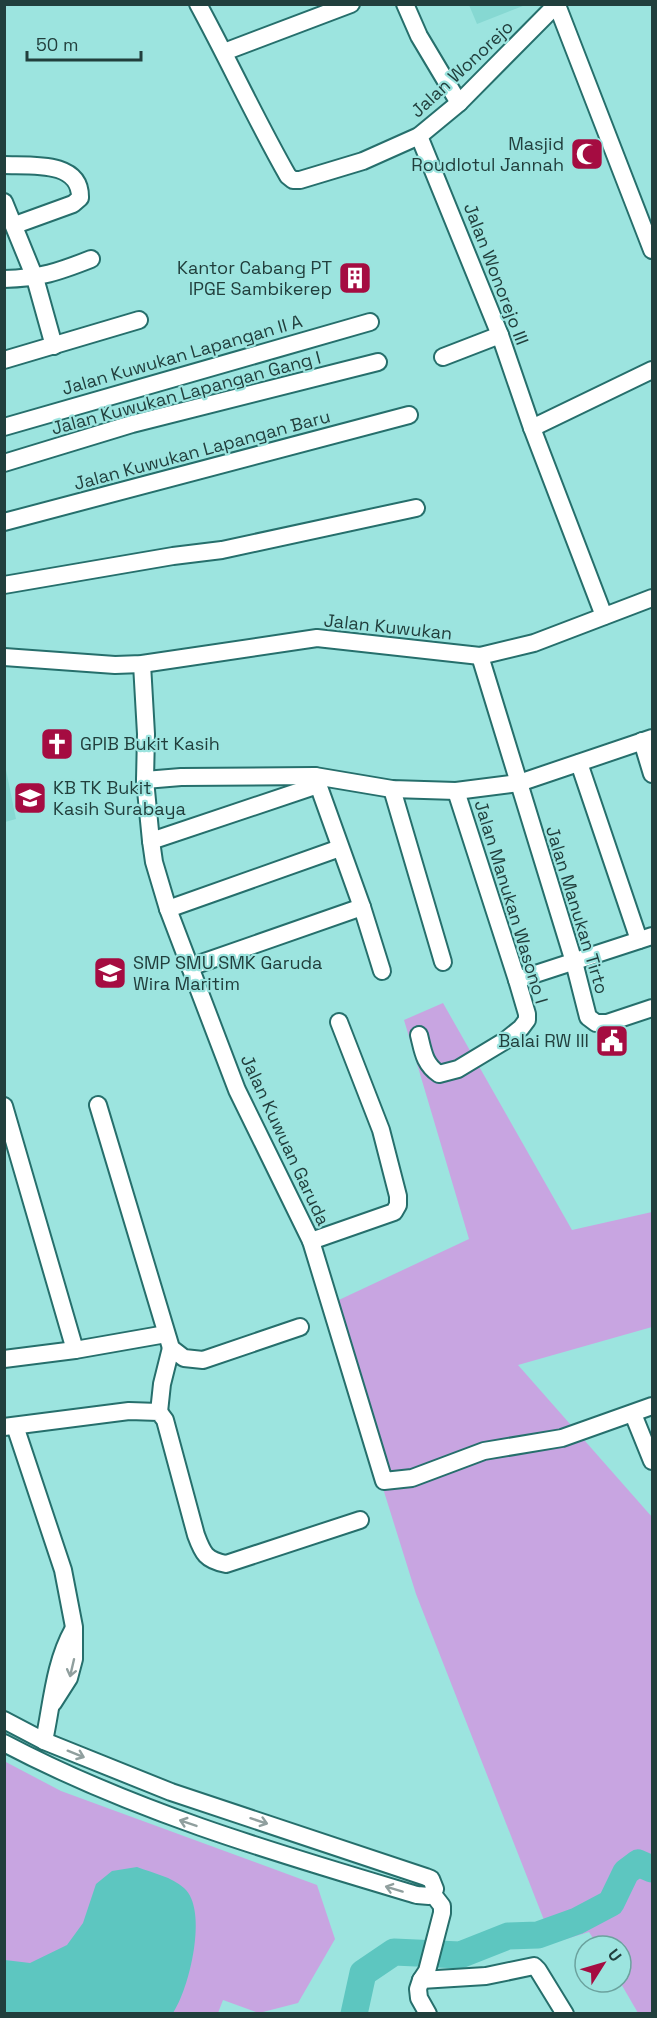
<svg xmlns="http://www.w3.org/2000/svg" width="657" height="2018" viewBox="0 0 657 2018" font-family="'Space Grotesk',sans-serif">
	<rect width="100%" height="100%" fill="#9ce4df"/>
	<g fill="#86d8d2">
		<polygon points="528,4 477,24 469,5 469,4"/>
		<polygon points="5,765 16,819 5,822 4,822"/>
	</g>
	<g fill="#c8a5e1">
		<polygon points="443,1003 572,1230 652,1212 652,1327 518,1365 652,1517 652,2013 638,2013 620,1982 621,1946 598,1946 589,1932 553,1943 416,1594 326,1306 469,1239 404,1020"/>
		<polygon points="4,1761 61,1791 317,1885 335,1939 298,2003 259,2013 223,2000 218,2013 5,2013"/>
	</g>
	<path fill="#5dc6c0" d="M 137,1867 C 153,1873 172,1877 184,1888 C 209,1910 189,1990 173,2013 L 5,2013 L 5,1960 L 30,1963 L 67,1945 L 83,1923 L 96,1884 L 112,1871 Z"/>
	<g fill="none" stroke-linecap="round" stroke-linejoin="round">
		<polyline stroke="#5dc6c0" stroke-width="27" points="354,2014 363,1973 394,1952 460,1955 508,1936 538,1935 577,1921 611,1903 626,1872 638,1863 652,1869"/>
		<defs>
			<g id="minor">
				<path d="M 198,4 C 229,61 256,120 288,176 L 293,180 L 300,180 L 363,161 L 419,136 L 459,103 L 557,4"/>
				<polyline points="405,4 419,36 459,103"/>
				<polyline points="557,5 652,250"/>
				<polyline points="224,52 351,4"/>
				<polyline points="419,136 500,335 532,428 604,616"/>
				<path d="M 4,165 C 30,166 81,160 80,198 L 73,204 L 15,225"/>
				<polyline points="4,202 35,278 54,346"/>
				<path d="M 4,279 C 41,278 58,272 91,259"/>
				<polyline points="443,357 500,335"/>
				<polyline points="4,360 139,320"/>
				<polyline points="4,427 370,322"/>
				<polyline points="532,428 652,370"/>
				<polyline points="4,463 132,424 378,362"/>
				<polyline points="4,522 409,415"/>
				<polyline points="4,585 173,556 222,550 416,508"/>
				<polyline points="480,656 574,962 588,1017 596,1023 607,1023 652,1008"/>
				<polyline points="4,657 115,665 142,664 317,638 480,656 534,643 652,598"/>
				<polyline points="142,664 146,734 145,780 151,841 154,862 168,909 237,1090 311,1241 394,1212 398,1205 398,1196 381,1130 339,1022"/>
				<polyline points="642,741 652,774"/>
				<polyline points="579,763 639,940"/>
				<polyline points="315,776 362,907 382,971"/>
				<polyline points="145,780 181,777 315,776 392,789 456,791 519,783 652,738"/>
				<polyline points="392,789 443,962"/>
				<polyline points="151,841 318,785"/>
				<polyline points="168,909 340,848"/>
				<polyline points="190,967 362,907"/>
				<polyline points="517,980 652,936"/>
				<path d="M 419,1035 C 423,1051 424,1064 439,1074 L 458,1069 L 506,1040 L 521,1028 L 527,1020 L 527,1014 L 517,980 L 456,791"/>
				<polyline points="98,1105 171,1348 184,1358 203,1360 300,1327"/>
				<polyline points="4,1106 75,1350"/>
				<polyline points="311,1241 384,1481 412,1478 484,1451 562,1438 652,1406"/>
				<polyline points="4,1359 75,1350 166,1334"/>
				<polyline points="159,1412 162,1384 171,1348"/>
				<polyline points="633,1414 652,1461"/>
				<polyline points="15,1426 63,1570 74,1627 74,1659 69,1678 53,1703"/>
				<path d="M 4,1427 L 129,1411 L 159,1412 L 165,1420 L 196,1535 C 203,1554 206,1560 226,1564 L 360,1520"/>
				<path d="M 4,1720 L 44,1741 L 171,1792 L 426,1877 L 431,1879 L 435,1889 L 429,1896 L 417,1895 C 276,1853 135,1812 4,1743"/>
				<path d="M 44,1741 C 52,1704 54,1664 73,1630"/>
				<polyline points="421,1980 486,1976 534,1966 538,1970 565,2014"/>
				<polyline points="428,2014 419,1998 418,1989 421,1980 427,1971 442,1913 442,1906 432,1893"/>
			</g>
		</defs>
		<use href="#minor" stroke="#266f6c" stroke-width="20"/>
		<use href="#minor" stroke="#fff" stroke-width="16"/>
	</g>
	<defs><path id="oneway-shaft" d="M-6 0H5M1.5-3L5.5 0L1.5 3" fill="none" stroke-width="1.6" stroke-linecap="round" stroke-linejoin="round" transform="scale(1.5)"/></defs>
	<g stroke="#909f9e">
		<use href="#oneway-shaft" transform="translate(72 1668) rotate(103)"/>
		<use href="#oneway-shaft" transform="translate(76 1754) rotate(22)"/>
		<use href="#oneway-shaft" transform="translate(259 1821) rotate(18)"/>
		<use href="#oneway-shaft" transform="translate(188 1823) rotate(-161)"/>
		<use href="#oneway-shaft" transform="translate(394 1889) rotate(-163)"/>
	</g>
	<defs>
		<symbol id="mosque-square" viewBox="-11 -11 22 22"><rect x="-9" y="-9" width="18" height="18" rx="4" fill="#a50c41" stroke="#9ce4df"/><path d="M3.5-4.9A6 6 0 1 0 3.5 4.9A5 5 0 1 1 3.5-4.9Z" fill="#fff"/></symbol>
		<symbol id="building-square" viewBox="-11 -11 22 22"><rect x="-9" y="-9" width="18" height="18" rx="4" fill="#a50c41" stroke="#9ce4df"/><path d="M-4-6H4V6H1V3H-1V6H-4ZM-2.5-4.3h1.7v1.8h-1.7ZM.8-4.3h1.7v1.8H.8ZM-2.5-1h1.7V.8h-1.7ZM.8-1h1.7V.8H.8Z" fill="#fff"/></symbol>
		<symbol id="church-square" viewBox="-11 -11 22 22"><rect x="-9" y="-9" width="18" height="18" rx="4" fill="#a50c41" stroke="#9ce4df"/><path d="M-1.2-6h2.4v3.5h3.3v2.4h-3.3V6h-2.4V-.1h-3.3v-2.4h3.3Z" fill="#fff"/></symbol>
		<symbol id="school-square" viewBox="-11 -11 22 22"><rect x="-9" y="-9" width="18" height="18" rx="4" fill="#a50c41" stroke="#9ce4df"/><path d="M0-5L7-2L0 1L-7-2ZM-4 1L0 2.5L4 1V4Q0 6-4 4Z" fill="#fff"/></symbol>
		<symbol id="civic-square" viewBox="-11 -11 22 22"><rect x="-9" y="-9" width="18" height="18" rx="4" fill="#a50c41" stroke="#9ce4df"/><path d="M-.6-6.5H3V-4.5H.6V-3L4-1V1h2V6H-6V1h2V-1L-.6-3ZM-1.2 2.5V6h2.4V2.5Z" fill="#fff"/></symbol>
	</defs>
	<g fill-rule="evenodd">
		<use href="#mosque-square" x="568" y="135" width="38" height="38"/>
		<use href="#building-square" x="336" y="259" width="38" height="38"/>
		<use href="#church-square" x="38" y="725" width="38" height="38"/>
		<use href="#school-square" x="11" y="779" width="38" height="38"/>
		<use href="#school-square" x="91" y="954" width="38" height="38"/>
		<use href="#civic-square" x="593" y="1022" width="38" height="38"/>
	</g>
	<g text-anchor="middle" stroke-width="4.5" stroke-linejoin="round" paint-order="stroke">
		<g font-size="18" fill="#213f3d" stroke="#9ce4df">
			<text transform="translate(462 69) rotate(-43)" y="6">Jalan Wonorejo</text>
			<text transform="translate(496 274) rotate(69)" y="6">Jalan Wonorejo III</text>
			<text transform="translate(182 355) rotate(-16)" y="6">Jalan Kuwukan Lapangan II A</text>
			<text transform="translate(186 393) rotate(-15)" y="6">Jalan Kuwukan Lapangan Gang I</text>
			<text transform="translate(202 450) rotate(-15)" y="6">Jalan Kuwukan Lapangan Baru</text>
			<text transform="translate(388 627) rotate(6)" y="6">Jalan Kuwukan</text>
			<text transform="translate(511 902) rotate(73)" y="6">Jalan Manukan Wasono I</text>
			<text transform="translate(577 910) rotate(73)" y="6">Jalan Manukan Tirto</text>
			<text transform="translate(285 1140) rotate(65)" y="6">Jalan Kuwuan Garuda</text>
		</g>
		<g font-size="18" fill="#213f3d" stroke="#9ce4df" text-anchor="end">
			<text x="564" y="150">Masjid<tspan x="564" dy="21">Roudlotul Jannah</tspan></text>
			<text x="332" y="274">Kantor Cabang PT<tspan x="332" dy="21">IPGE Sambikerep</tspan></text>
			<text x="80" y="750" text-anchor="start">GPIB Bukit Kasih</text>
			<text x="53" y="794" text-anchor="start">KB TK Bukit<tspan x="53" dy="21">Kasih Surabaya</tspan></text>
			<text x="133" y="969" text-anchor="start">SMP SMU SMK Garuda<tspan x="133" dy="21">Wira Maritim</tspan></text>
			<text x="589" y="1047">Balai RW III</text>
		</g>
	</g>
	<rect width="657" height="2018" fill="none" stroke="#213f3d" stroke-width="12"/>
	<g transform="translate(603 1964) rotate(53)"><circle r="28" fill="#9ce4df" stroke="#6ba29e" stroke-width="1.5"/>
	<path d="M0-4.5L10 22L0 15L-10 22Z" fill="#a50c41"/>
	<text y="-9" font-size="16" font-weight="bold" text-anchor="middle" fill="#213f3d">U</text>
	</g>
	<path d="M27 51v9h114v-9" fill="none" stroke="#213f3d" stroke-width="3"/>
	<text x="36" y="51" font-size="18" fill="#213f3d" stroke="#9ce4df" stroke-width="4.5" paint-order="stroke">50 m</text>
</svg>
